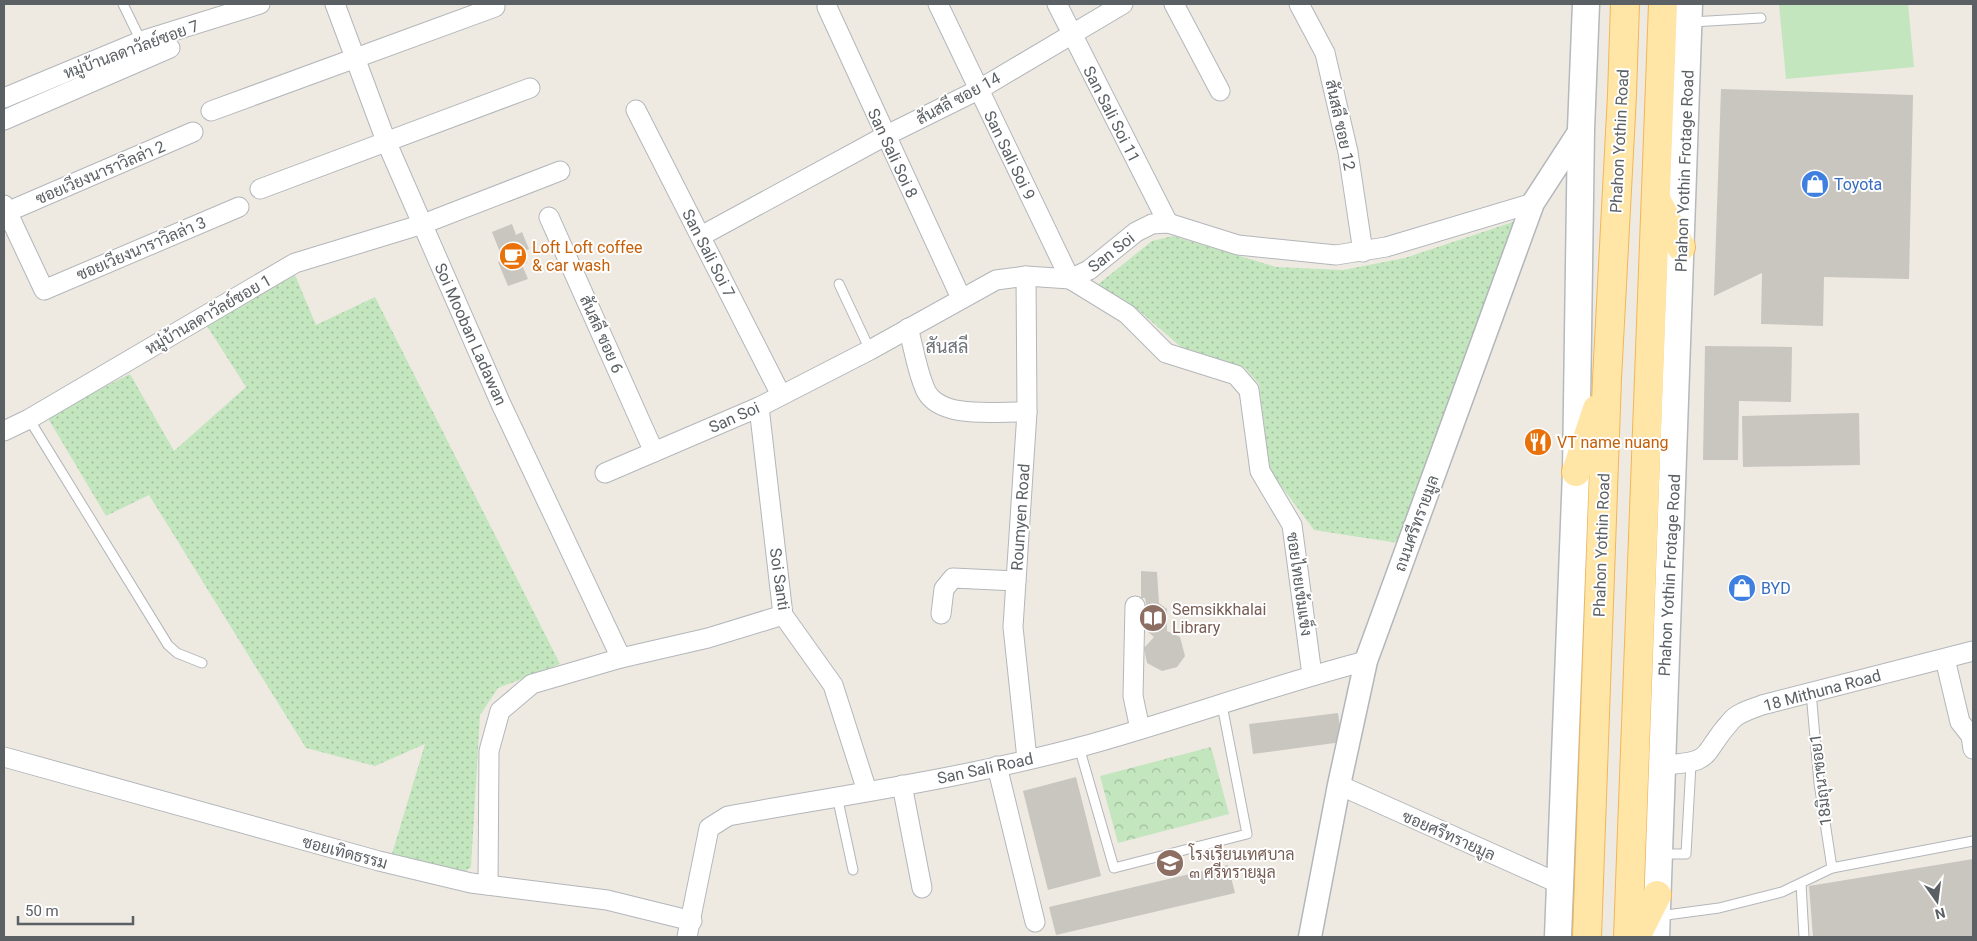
<svg xmlns="http://www.w3.org/2000/svg" width="1977" height="941" viewBox="0 0 1977 941" font-family="Roboto,Sarabun,sans-serif">
	<defs>
		<pattern id="grass-dots" width="8" height="8" patternUnits="userSpaceOnUse" patternTransform="scale(1.25)"><rect width="8" height="8" fill="#c3e6be"/><path d="M2 2h.1M6 6h.1" fill="none" stroke="#a1be9e" stroke-width="1.8" stroke-linecap="round"/></pattern>
		<pattern id="forest-crowns" width="20" height="18" patternUnits="userSpaceOnUse" patternTransform="scale(1.25)"><rect width="20" height="18" fill="#c3e6be"/><path d="M2 6a3 3 0 1 1 6 0M12 15a3 3 0 1 1 6 0" fill="none" stroke="#a1be9e"/></pattern>
	</defs>
	<rect width="100%" height="100%" fill="#eeeae2"/>
	<g fill="url(#grass-dots)">
		<polygon points="1519,220 1398,543 1314,530 1270,471 1259,384 1245,368 1181,347 1137,309 1096,286 1152,241 1173,236 1276,267 1343,270 1405,258"/>
		<polygon points="295,275 316,325 375,297 560,664 498,688 480,715 471,867 462,874 392,854 425,744 375,766 306,748 149,495 106,516 49,420 54,412 130,374 174,451 246,387 207,326"/>
	</g>
	<polygon fill="url(#forest-crowns)" points="1211,747 1229,814 1118,843 1100,776"/>
	<polygon fill="#c3e6be" points="1779,4 1908,4 1914,67 1786,79"/>
	<g fill="#c9c5bf">
		<polygon points="1721,89 1913,95 1909,279 1824,277 1823,326 1761,324 1762,273 1714,296"/>
		<polygon points="512,224 516,235 522,232 529,249 523,252 527,263 522,265 528,279 508,286 498,262 503,260 492,232"/>
		<polygon points="1705,346 1792,347 1791,402 1739,401 1738,460 1703,460"/>
		<polygon points="1859,413 1860,465 1743,467 1742,416"/>
		<polygon points="1141,571 1157,572 1159,603 1167,609 1167,631 1180,637 1185,656 1177,667 1162,671 1147,663 1144,648 1154,637 1140,625 1138,611 1146,604 1145,598 1141,598"/>
		<polygon points="1338,713 1342,742 1253,754 1249,724"/>
		<polygon points="1076,777 1101,876 1048,890 1023,791"/>
		<polygon points="1973,859 1973,937 1813,937 1809,886"/>
		<polygon points="1228,865 1235,893 1056,935 1049,907"/>
	</g>
	<g fill="none" stroke-linecap="round" stroke-linejoin="round">
		<defs>
			<g id="service">
				<polyline points="123,4 141,41"/>
				<polyline points="1691,22 1761,18"/>
				<polyline points="839,284 870,350"/>
				<polyline points="29,419 168,645 177,653 202,663"/>
				<polyline points="1811,692 1819,783 1832,868"/>
				<polyline points="1079,747 1114,868 1247,834 1222,705"/>
				<polyline points="837,796 853,870"/>
				<polyline points="1662,854 1686,854 1691,764"/>
				<polyline points="1801,884 1804,937"/>
				<polyline points="1659,916 1719,908 1782,892 1832,868 1973,841"/>
			</g>
			<g id="minor">
				<polyline points="335,4 386,141 501,404 621,658"/>
				<polyline points="938,4 1070,279 1127,314 1166,353 1236,375 1249,390 1260,471 1292,525 1312,675"/>
				<polyline points="1057,4 1168,223"/>
				<polyline points="1174,4 1220,91"/>
				<polyline points="1299,4 1325,53 1348,152 1363,252"/>
				<polyline points="827,7 961,298"/>
				<polyline points="4,98 141,41 260,4"/>
				<polyline points="636,110 781,395"/>
				<polyline points="211,111 495,7"/>
				<polyline points="4,120 170,48"/>
				<polyline points="260,189 530,88"/>
				<polyline points="4,205 44,290 239,207"/>
				<polyline points="7,212 193,132"/>
				<polyline points="549,217 654,452"/>
				<polyline points="701,236 885,136 978,90 1123,4"/>
				<polyline points="1026,276 1027,412 1013,627 1027,759"/>
				<path d="M 908,328 C 914,348 917,372 926,391 C 941,420 998,411 1027,412"/>
				<polyline points="759,407 783,615 833,685 867,791"/>
				<polyline points="4,431 29,419 295,263 423,224 560,171"/>
				<polyline points="605,473 759,407 870,350 996,280 1026,276 1070,279 1089,270 1136,232 1152,224 1168,223 1238,245 1336,255 1386,247 1533,203"/>
				<polyline points="1135,606 1133,696 1140,729"/>
				<polyline points="941,614 944,589 953,578 1016,581"/>
				<polyline points="1945,659 1960,722 1971,736 1973,749"/>
				<polyline points="4,757 379,861 471,883 607,900 692,921"/>
				<path d="M 1661,765 C 1717,762 1699,756 1731,721 C 1737,713 1752,709 1762,705 L 1973,651"/>
				<polyline points="997,766 1035,922"/>
				<polyline points="902,785 922,888"/>
				<polyline points="1339,785 1560,884"/>
				<polyline points="488,885 489,751 500,711 532,684 621,658 708,638 783,615"/>
				<path d="M 687,937 L 709,828 L 728,816 C 845,795 964,778 1080,747 C 1176,721 1269,686 1366,661"/>
			</g>
			<polyline id="tertiary" points="1310,937 1339,785 1366,661 1533,203 1581,129"/>
			<g id="secondary">
				<polyline points="1558,937 1576,472 1581,129 1586,4"/>
				<polyline points="1656,937 1689,4"/>
			</g>
			<g id="primary">
				<polyline points="1658,203 1681,247"/>
				<polyline points="1576,472 1597,409"/>
				<polyline points="1587,937 1607,379 1622,95 1625,4"/>
				<polyline points="1628,937 1663,4"/>
				<polyline points="1636,937 1657,895"/>
			</g>
		</defs>
		<use href="#service" stroke="#b3b6ba" stroke-width="11"/>
		<use href="#minor" stroke="#b3b6ba" stroke-width="21"/>
		<use href="#tertiary" stroke="#b3b6ba" stroke-width="25"/>
		<use href="#secondary" stroke="#b4b9bd" stroke-width="29"/>
		<use href="#primary" stroke="#f5b554" stroke-width="30"/>
		<use href="#service" stroke="#fff" stroke-width="9"/>
		<use href="#minor" stroke="#fff" stroke-width="19"/>
		<use href="#tertiary" stroke="#fff" stroke-width="22"/>
		<use href="#secondary" stroke="#fff" stroke-width="26"/>
		<use href="#primary" stroke="#ffe6a6" stroke-width="28"/>
	</g>
	<defs>
		<symbol id="shop-disc" viewBox="-11 -11 22 22"><circle r="9.5" fill="#3f7fe0" stroke="#fff"/><path d="M-5-2.5h2.3a2.7 3.5 0 0 1 5.4 0H5L5.5 6h-11ZM-1.5-2.5h3a1.5 2.3 0 0 0-3 0Z" fill="#fff"/></symbol>
		<symbol id="cafe-disc" viewBox="-11 -11 22 22"><circle r="9.5" fill="#e8710a" stroke="#fff"/><path d="M-5.5-4.5H6V0H3Q3 3.5 0 3.5H-2.5Q-5.5 3.5-5.5 0ZM3-3.2v2h1.7v-2ZM-6 4.5H4V6H-6Z" fill="#fff"/></symbol>
		<symbol id="restaurant-disc" viewBox="-11 -11 22 22"><circle r="9.5" fill="#e8710a" stroke="#fff"/><path d="M-5-6h1v4h1v-4h1v4h1v-4h1v5L-1.5 .5V6h-2V.5L-5-1ZM5-6V6H3V1.5H1.5Q1.5-4 5-6Z" fill="#fff"/></symbol>
		<symbol id="library-disc" viewBox="-11 -11 22 22"><circle r="9.5" fill="#8d6e63" stroke="#fff"/><path d="M-6-4Q-3-5.5-.7-3.5V5Q-3 3-6 4ZM6-4Q3-5.5 .7-3.5V5Q3 3 6 4Z" fill="#fff"/></symbol>
		<symbol id="school-disc" viewBox="-11 -11 22 22"><circle r="9.5" fill="#8d6e63" stroke="#fff"/><path d="M0-5L7-2L0 1L-7-2ZM-4 1L0 2.5L4 1V4Q0 6-4 4Z" fill="#fff"/></symbol>
	</defs>
	<g fill-rule="evenodd">
		<use href="#shop-disc" x="1799" y="168" width="32" height="32"/>
		<use href="#cafe-disc" x="497" y="240" width="32" height="32"/>
		<use href="#restaurant-disc" x="1522" y="426" width="32" height="32"/>
		<use href="#shop-disc" x="1726" y="572" width="32" height="32"/>
		<use href="#library-disc" x="1137" y="602" width="32" height="32"/>
		<use href="#school-disc" x="1154" y="847" width="32" height="32"/>
	</g>
	<g text-anchor="middle" stroke-width="4" stroke-linejoin="round" paint-order="stroke">
		<g font-size="16" fill="#5b6064" stroke="#fff">
			<text transform="translate(131 49) rotate(-20)" y="6">หมู่บ้านลดาวัลย์ซอย 7</text>
			<text transform="translate(958 98) rotate(-28)" y="6">สันสลี ซอย 14</text>
			<text transform="translate(1112 114) rotate(63)" y="6">San Sali Soi 11</text>
			<text transform="translate(1341 125) rotate(78)" y="6">สันสลี ซอย 12</text>
			<text transform="translate(1619 141) rotate(-87)" y="6">Phahon Yothin Road</text>
			<text transform="translate(893 153) rotate(65)" y="6">San Sali Soi 8</text>
			<text transform="translate(1010 155) rotate(64)" y="6">San Sali Soi 9</text>
			<text transform="translate(1684 171) rotate(-88)" y="6">Phahon Yothin Frotage Road</text>
			<text transform="translate(100 172) rotate(-23)" y="6">ซอยเวียงนาราวิลล่า 2</text>
			<text transform="translate(141 248) rotate(-23)" y="6">ซอยเวียงนาราวิลล่า 3</text>
			<text transform="translate(1111 252) rotate(-38)" y="6">San Soi</text>
			<text transform="translate(709 253) rotate(63)" y="6">San Sali Soi 7</text>
			<text transform="translate(208 314) rotate(-30)" y="6">หมู่บ้านลดาวัลย์ซอย 1</text>
			<text transform="translate(471 334) rotate(66)" y="6">Soi Mooban Ladawan</text>
			<text transform="translate(602 334) rotate(66)" y="6">สันสลี ซอย 6</text>
			<text transform="translate(734 417) rotate(-24)" y="6">San Soi</text>
			<text transform="translate(1020 517) rotate(-86)" y="6">Roumyen Road</text>
			<text transform="translate(1416 523) rotate(-70)" y="6">ถนนศรีทรายมูล</text>
			<text transform="translate(1601 545) rotate(-88)" y="6">Phahon Yothin Road</text>
			<text transform="translate(1669 575) rotate(-87)" y="6">Phahon Yothin Frotage Road</text>
			<text transform="translate(780 579) rotate(82)" y="6">Soi Santi</text>
			<text transform="translate(1300 584) rotate(82)" y="6">ซอยไทยเข้มแข็ง</text>
			<text transform="translate(1822 690) rotate(-15)" y="6">18 Mithuna Road</text>
			<text transform="translate(985 768) rotate(-12)" y="6">San Sali Road</text>
			<text transform="translate(1820 780) rotate(-97)" y="6">18มิถุนาซอย1</text>
			<text transform="translate(1449 835) rotate(24)" y="6">ซอยศรีทรายมูล</text>
			<text transform="translate(345 852) rotate(15)" y="6">ซอยเทิดธรรม</text>
		</g>
		<g font-size="16" fill="#366cbe" stroke="#fff" text-anchor="start">
			<text x="1834" y="190">Toyota</text>
			<text x="1761" y="594">BYD</text>
		</g>
		<g font-size="16" fill="#c56008" stroke="#fff" text-anchor="start">
			<text x="532" y="253">Loft Loft coffee<tspan x="532" dy="18">&amp; car wash</tspan></text>
			<text x="1557" y="448">VT name nuang</text>
		</g>
		<g font-size="16" fill="#785e54" stroke="#fff" text-anchor="start">
			<text x="1172" y="615">Semsikkhalai<tspan x="1172" dy="18">Library</tspan></text>
			<text x="1189" y="860">โรงเรียนเทศบาล<tspan x="1189" dy="18">๓ ศรีทรายมูล</tspan></text>
		</g>
		<g font-size="18" fill="#6c7276" stroke="#fff">
			<text x="947" y="353">สันสลี</text>
		</g>
	</g>
	<rect width="1977" height="941" fill="none" stroke="#5b6064" stroke-width="10"/>
	<g transform="translate(1937 901) rotate(166)" stroke="#ffffff" stroke-width="4" paint-order="stroke">
	<path d="M0-4L9 19L0 12L-9 19Z" fill="#5b6064"/>
	<text y="-8" font-size="14" font-weight="bold" text-anchor="middle" fill="#5b6064">N</text>
	</g>
	<path d="M18 916v8h115v-8" fill="none" stroke="#5b6064" stroke-width="2.5"/>
	<text x="25" y="916" font-size="15" fill="#5b6064" stroke="#ffffff" stroke-width="4" paint-order="stroke">50 m</text>
</svg>
